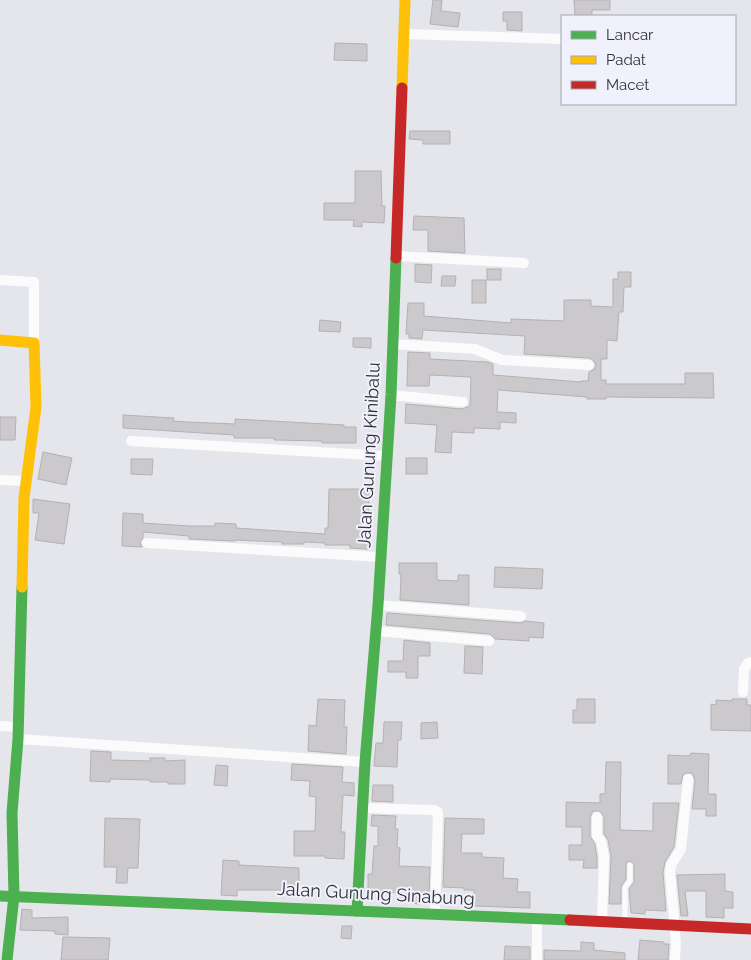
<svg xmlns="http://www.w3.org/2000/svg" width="751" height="960" viewBox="0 0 751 960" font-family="Raleway,sans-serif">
	<rect width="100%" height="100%" fill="#e5e6eb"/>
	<g fill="#cbc9cb" stroke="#b3b1b3">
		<polygon points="433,0 442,0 441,11 460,13 458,27 430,24"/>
		<polygon points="574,0 610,0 610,10 592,10 592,16 575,16"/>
		<polygon points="503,12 522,12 522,31 507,30 507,21 503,21"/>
		<polygon points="335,43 367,44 367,61 334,60"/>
		<polygon points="410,131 450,131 450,144 423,144 423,140 409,139"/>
		<polygon points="355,171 381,171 382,206 385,206 384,223 362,222 362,227 353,226 354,220 324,220 324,203 355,203"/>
		<polygon points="414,216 464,218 465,253 428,251 428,230 413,230"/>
		<polygon points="415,264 432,265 431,283 415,282"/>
		<rect x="487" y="269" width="14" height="11"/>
		<polygon points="618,272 631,272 631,287 624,287 623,312 619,312 617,341 607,340 607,359 601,359 601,380 606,380 606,384 685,384 685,373 713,373 714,398 606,397 606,399 587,399 587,397 498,390 497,412 516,413 516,423 500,422 500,429 474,428 474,433 452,432 451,453 435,452 437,425 405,423 406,404 462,409 470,406 471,377 430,375 429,386 407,386 408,352 430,353 430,359 488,362 493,364 493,375 581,382 581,381 588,381 589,372 594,369 596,365 593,360 589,358 524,354 525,336 423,330 422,339 409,338 409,334 406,334 408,303 424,303 424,316 511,323 511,319 564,321 564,300 591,300 591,306 613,307 613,279 618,279"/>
		<polygon points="442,276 456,276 455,286 441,286"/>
		<rect x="472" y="280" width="14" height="23"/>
		<polygon points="320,320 341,322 340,332 319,331"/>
		<polygon points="353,338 371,338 371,348 353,347"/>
		<polygon points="123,415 174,418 173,421 187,422 235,424 235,419 344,425 344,427 356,427 356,443 322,443 322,441 274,440 274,438 234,438 234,435 123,428"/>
		<polygon points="0,417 16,417 15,440 0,440"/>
		<polygon points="43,452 72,458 66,485 38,479"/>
		<rect x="406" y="458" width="21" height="16"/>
		<polygon points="131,459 153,459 152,475 131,474"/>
		<polygon points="329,489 369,489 368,549 350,548 350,545 325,545 325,543 304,542 304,544 282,544 282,542 258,541 235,540 235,541 189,539 189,536 143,532 143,538 140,542 142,547 122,546 123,513 143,514 143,523 190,526 215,526 215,523 236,524 236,528 325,534 325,528 328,528"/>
		<polygon points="33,499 70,504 64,544 35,540 39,513 33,513"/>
		<polygon points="399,563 437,563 437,580 458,581 458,575 469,575 469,605 400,600 401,574 399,574"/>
		<polygon points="495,567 543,569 542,589 494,587"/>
		<polygon points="387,613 520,623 526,621 544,623 543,638 529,637 529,641 495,639 490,634 386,625"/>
		<polygon points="404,640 430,643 430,656 418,656 418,678 406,678 406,672 388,672 388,661 403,661"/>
		<polygon points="465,646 483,647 482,674 464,673"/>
		<polygon points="318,699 345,700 344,727 347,727 346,754 308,751 309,725 316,726"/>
		<polygon points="577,699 595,699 595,723 573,723 573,710 577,710"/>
		<polygon points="732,699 747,699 747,705 751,705 751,731 711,730 711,704 716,705 716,700 732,701"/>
		<polygon points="384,722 402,722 401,740 398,740 397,767 374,766 376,743 383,743"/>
		<polygon points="437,722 438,738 421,739 421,723"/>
		<polygon points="91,751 111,752 111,760 150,761 150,758 165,758 165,761 185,760 185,784 168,784 168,782 150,782 150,780 110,779 110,782 90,781"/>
		<polygon points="691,753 709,754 708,794 716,794 716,816 706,816 706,809 692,809 695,780 692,773 686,773 683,775 681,784 668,784 668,755 687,756 691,755"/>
		<polygon points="606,762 621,762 620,830 653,831 653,803 679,803 674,847 665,862 663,872 666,911 645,910 645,914 631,913 629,889 634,882 634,865 630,861 627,862 626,865 626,879 621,887 621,904 609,904 611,856 608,840 604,834 604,817 600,811 593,811 590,817 590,836 595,844 597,858 597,868 583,868 584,860 569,860 569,845 582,845 582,827 566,827 566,802 600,803 600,794 605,794"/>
		<polygon points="292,764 343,767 342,782 354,783 354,796 343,795 341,832 345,832 344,859 325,858 325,856 294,856 294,831 315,831 316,797 309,796 310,781 291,780"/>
		<polygon points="216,765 228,766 227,786 214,785"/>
		<polygon points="373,785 393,785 393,802 372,801"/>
		<polygon points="372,815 396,816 395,829 398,829 397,847 400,848 399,866 430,867 429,895 420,894 420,904 411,903 411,901 400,900 400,893 368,890 368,874 372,874 374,846 378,846 378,826 371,826"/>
		<polygon points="105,818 140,819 138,868 128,868 127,883 116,883 117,867 104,867"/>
		<polygon points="445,818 484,819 484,834 462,834 461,853 482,853 482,857 504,858 503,878 518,879 517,892 530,892 530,908 474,906 474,890 464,890 464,888 443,887"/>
		<polygon points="223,860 239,861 239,865 299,868 299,890 237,890 237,896 221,895"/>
		<polygon points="725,874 725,891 733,892 733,908 724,908 724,918 706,917 706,891 685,891 688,916 681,916 677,875"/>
		<polygon points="22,909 32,910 32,918 68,917 68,935 55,934 55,931 20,930"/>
		<polygon points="342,926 352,926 351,939 341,938"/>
		<polygon points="63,937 110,938 108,960 61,960"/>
		<polygon points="640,940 664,942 664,944 669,944 668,960 638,960"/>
		<polygon points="581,942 594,943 594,950 625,953 625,960 544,960 544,950 581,951"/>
		<polygon points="505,946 530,947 530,960 504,960"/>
	</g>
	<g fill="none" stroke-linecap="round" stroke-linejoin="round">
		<polyline stroke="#fbfbfc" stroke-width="5" points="625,920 625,887 630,881 630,865"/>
		<g stroke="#fbfbfc" stroke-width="10">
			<polyline points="405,34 562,39"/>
			<polyline points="395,256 524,263"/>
			<polyline points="0,280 34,282 34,343"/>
			<polyline points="392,344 475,349 502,360 589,365"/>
			<polyline points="391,395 463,402"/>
			<polyline points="131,441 387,456"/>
			<polyline points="0,480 26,481"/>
			<polyline points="147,543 381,557"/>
			<polyline points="378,605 521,616"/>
			<polyline points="376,631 489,641"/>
			<polyline points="743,692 744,669 748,663 751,662"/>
			<polyline points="0,726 18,727"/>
			<polyline points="18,739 365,762"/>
			<polyline points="363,808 434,810 438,812 435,915"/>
			<polyline points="597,817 597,836 601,841 604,857 602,922"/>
			<polyline points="537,960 537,918"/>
			<polyline points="675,960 676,944 670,873 671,865 681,849 688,779"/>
		</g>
		<g stroke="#4caf50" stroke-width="11">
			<polyline points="0,896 570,920"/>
			<polyline points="357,911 365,762 378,605 391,395 396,258"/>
			<polyline points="7,960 14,896 12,813 18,739 22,587"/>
		</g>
		<g stroke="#ffc107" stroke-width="11">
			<polyline points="402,88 405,0"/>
			<polyline points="0,340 34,343 36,407 24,498 22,587"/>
		</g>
		<g stroke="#c62828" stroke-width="11">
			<polyline points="396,258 402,88"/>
			<polyline points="570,920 751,929"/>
		</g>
	</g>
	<g text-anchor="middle" stroke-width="4" stroke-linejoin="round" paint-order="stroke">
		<g font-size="18" fill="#323236" stroke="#f0f1fc">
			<text transform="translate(369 455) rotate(-87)" y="6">Jalan Gunung Kinibalu</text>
			<text transform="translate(376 894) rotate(3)" y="6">Jalan Gunung Sinabung</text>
		</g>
	</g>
	<rect x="561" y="15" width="175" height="90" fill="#f0f1fc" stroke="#a4a5ad"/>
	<rect x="571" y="31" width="25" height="8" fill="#4caf50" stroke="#a4a5ad"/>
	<text x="606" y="40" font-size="15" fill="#323236">Lancar</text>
	<rect x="571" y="56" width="25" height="8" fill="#ffc107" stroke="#a4a5ad"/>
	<text x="606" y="65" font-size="15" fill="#323236">Padat</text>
	<rect x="571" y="81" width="25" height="8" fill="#c62828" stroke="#a4a5ad"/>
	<text x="606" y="90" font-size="15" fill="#323236">Macet</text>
</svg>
